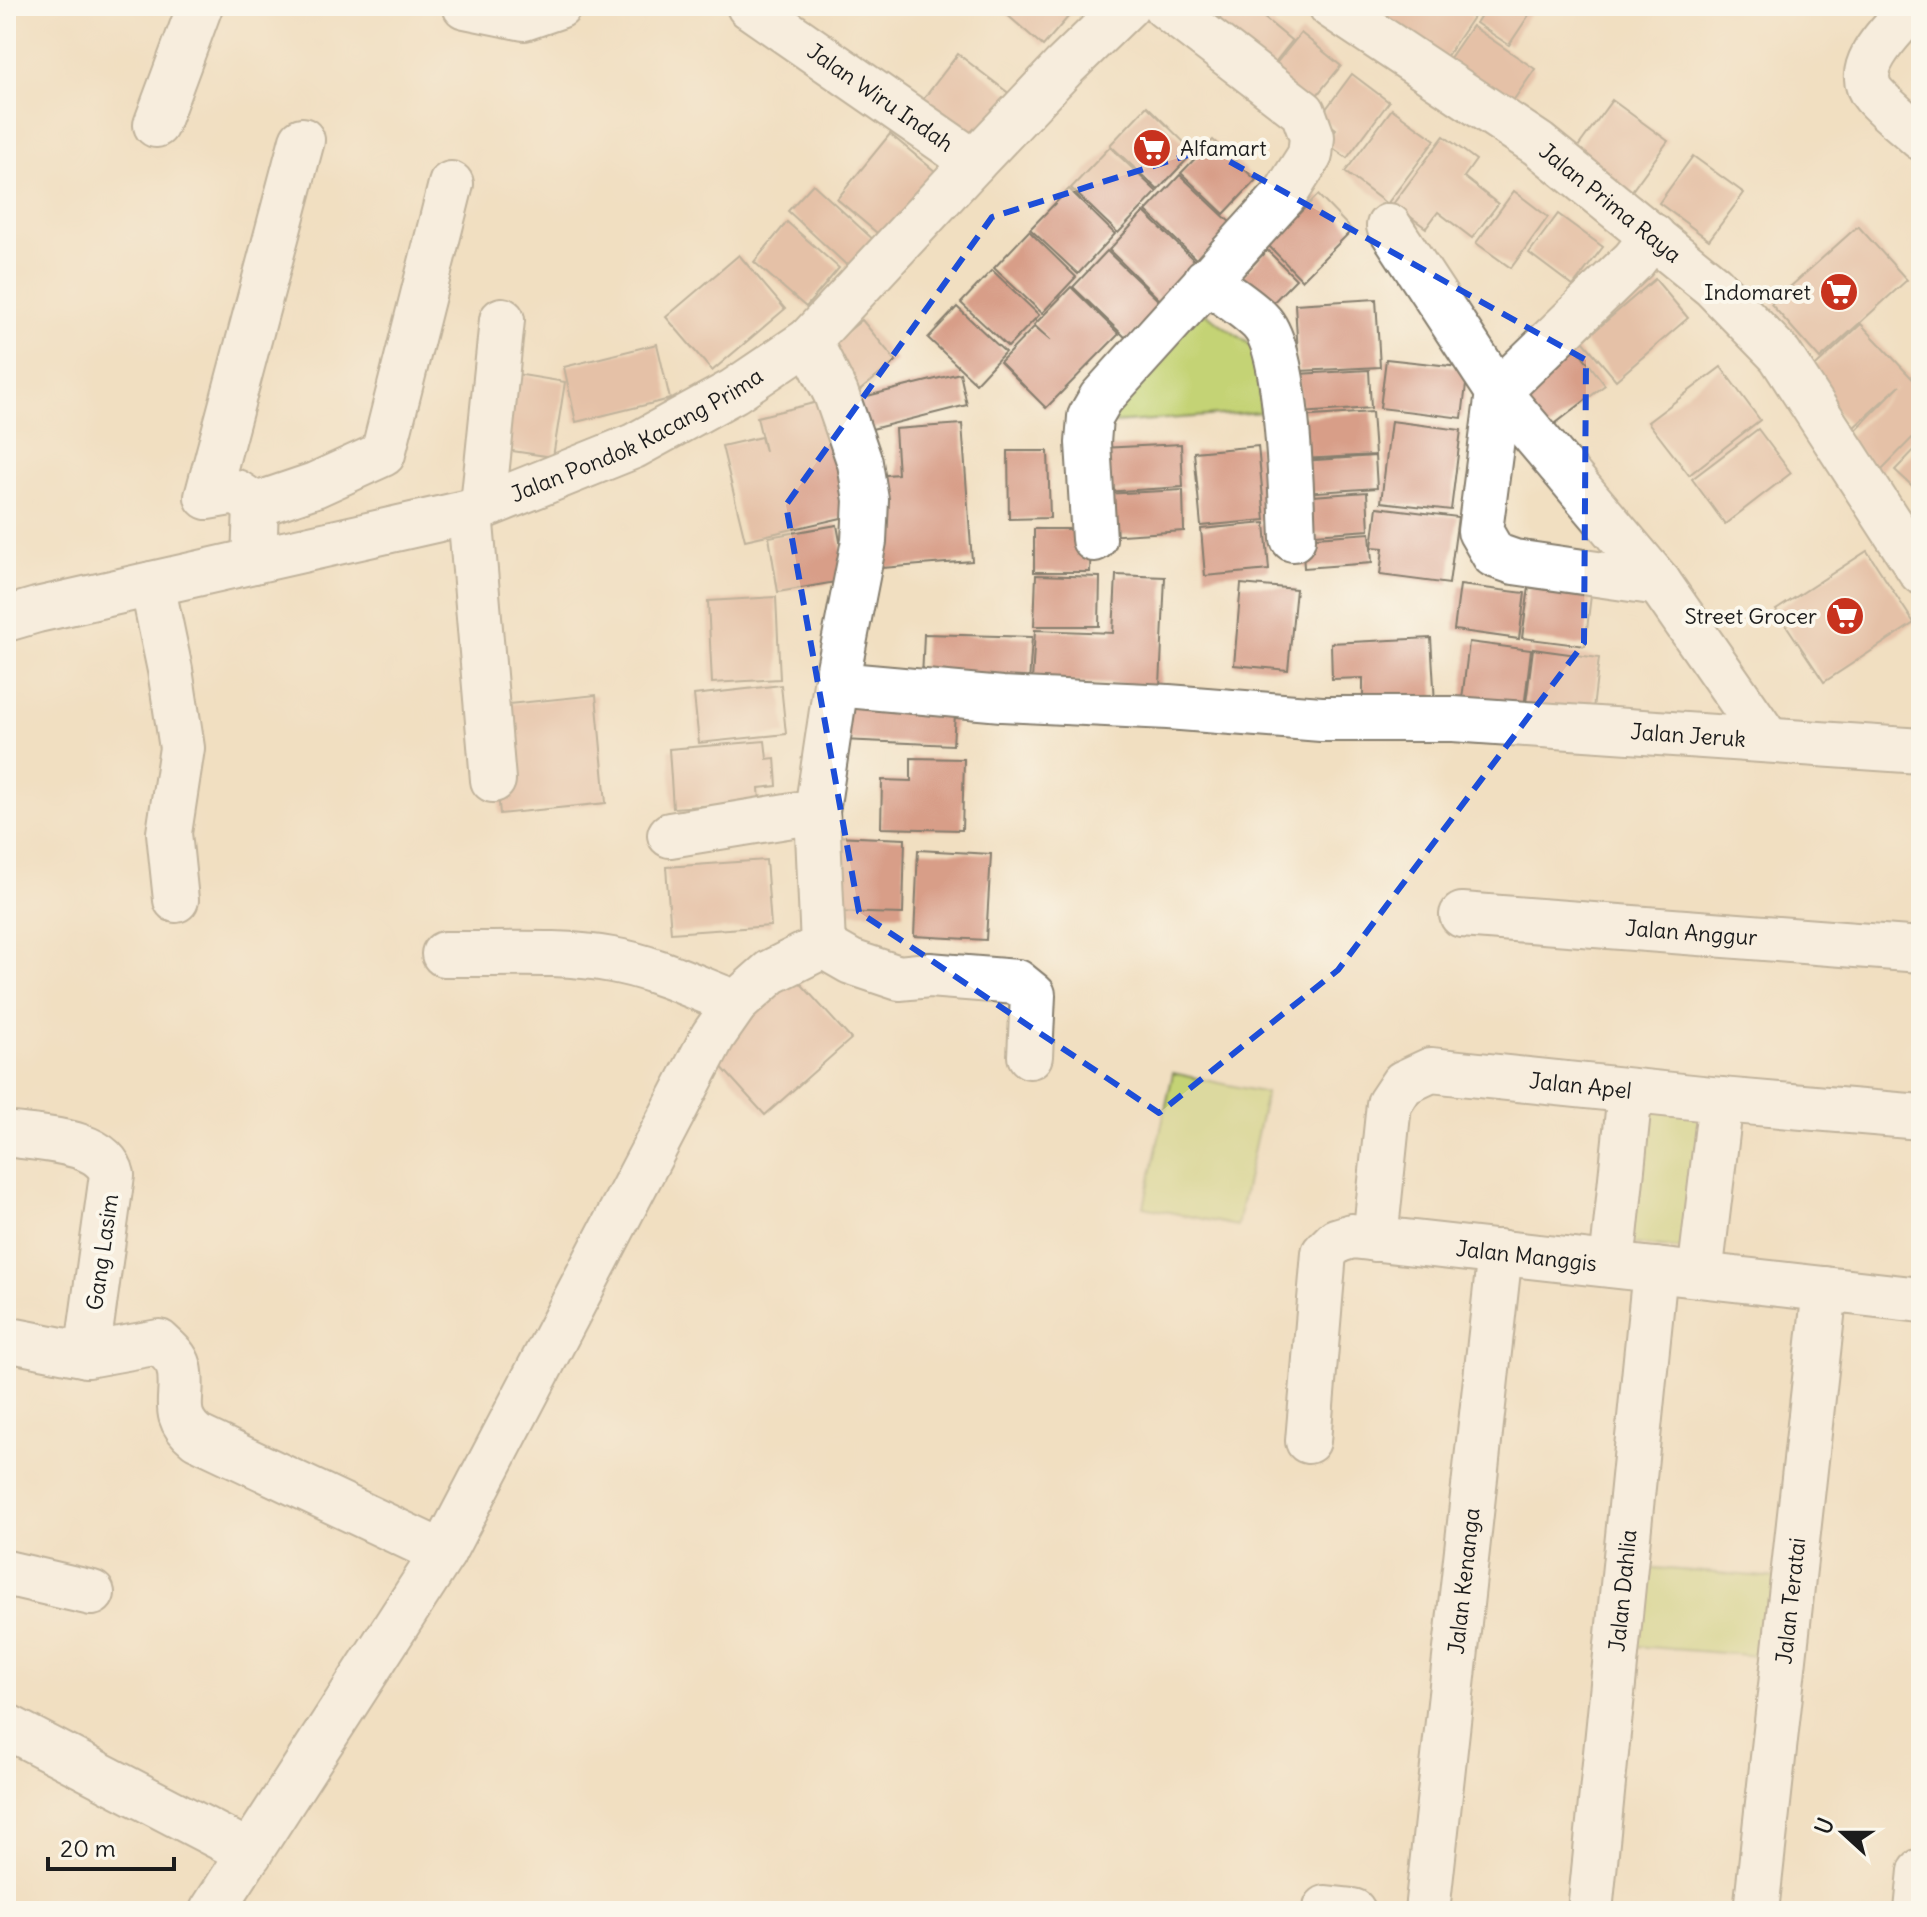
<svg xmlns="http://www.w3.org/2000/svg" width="1927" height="1917" viewBox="0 0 1927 1917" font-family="Delius,sans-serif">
	<rect width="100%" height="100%" fill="#fbf7ec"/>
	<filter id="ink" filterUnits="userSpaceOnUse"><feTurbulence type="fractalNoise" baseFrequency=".0125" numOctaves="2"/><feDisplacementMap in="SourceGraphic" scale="16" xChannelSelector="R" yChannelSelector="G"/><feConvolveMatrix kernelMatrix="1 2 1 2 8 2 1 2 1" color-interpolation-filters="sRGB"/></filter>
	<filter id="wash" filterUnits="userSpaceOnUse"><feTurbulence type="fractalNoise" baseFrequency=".006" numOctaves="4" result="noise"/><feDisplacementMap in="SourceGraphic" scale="32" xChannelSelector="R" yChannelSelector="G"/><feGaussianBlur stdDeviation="1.8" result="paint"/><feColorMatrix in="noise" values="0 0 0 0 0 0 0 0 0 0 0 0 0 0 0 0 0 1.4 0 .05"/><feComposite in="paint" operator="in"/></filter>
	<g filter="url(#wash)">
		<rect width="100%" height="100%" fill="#f1dfc1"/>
		<g fill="#c4d375" stroke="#707848" stroke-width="2">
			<polygon points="1198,308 1255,348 1261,412 1113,423 1111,394"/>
			<polygon points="1173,1073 1266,1093 1237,1226 1144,1207"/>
			<polygon points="1642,1104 1704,1111 1688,1250 1626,1243"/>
			<polygon points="1642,1567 1778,1578 1771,1657 1635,1646"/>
		</g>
		<g id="blocks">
			<g fill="#d89e88">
				<polygon points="997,6 1072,6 1075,9 1043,46"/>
				<polygon points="1230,6 1250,6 1292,41 1268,71 1213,26"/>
				<polygon points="1383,6 1457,6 1473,17 1440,66 1373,20"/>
				<polygon points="1487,6 1535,6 1509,45 1476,23"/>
				<polygon points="1472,26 1535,69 1506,111 1443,68"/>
				<polygon points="1301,33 1341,66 1308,106 1268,73"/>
				<polygon points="958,54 1011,95 973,146 919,105"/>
				<polygon points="1352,74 1389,102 1347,158 1326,143 1336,129 1320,117"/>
				<polygon points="1612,100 1668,141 1631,192 1575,151"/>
				<polygon points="1147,106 1194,152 1158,190 1110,145"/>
				<polygon points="1392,109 1435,140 1387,204 1345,172"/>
				<polygon points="890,134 937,173 883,238 837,199"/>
				<polygon points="1444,136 1476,160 1464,177 1498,204 1472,238 1438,212 1426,228 1393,204"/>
				<polygon points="1213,140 1256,180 1224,214 1181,173"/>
				<polygon points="1110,147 1157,192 1118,233 1071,188"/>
				<polygon points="1693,156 1744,193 1709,240 1659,203"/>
				<polygon points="1180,175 1234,226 1199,262 1146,211"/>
				<polygon points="813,184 877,243 852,270 788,211"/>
				<polygon points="1069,189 1115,234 1078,274 1030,229"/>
				<polygon points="1514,191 1548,217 1511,268 1476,243"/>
				<polygon points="1318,195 1352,230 1302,280 1267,244"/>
				<polygon points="1144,212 1199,265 1163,303 1109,250"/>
				<polygon points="1558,214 1603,247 1573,286 1529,253"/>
				<polygon points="787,222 839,268 806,307 754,262"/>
				<polygon points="1858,226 1907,280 1820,359 1771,304"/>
				<polygon points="1029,231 1076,277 1042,313 994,268"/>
				<polygon points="1267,250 1296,279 1261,315 1232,287"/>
				<polygon points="1107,251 1162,304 1128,340 1073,287"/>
				<polygon points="739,255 785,309 712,371 666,317"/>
				<polygon points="992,270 1039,315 1008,347 961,303"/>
				<polygon points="1655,279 1688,318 1616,380 1583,341"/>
				<polygon points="1071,287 1119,334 1046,408 1000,362 1034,327 1051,341 1034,325"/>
				<polygon points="1376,299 1380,367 1299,371 1295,304"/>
				<polygon points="957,307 1005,352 976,383 928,338"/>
				<polygon points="862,320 896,361 858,392 824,351"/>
				<polygon points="1861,324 1921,388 1921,429 1879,472 1847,439 1900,385 1853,428 1805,376"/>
				<polygon points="657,344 670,399 576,422 564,367"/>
				<polygon points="1576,347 1605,385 1543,433 1515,396"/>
				<polygon points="1386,359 1468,368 1462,418 1380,408"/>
				<polygon points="1721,367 1760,420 1689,475 1648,422"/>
				<polygon points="1369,370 1371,408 1301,413 1298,374"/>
				<polygon points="504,372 565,382 553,457 492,448"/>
				<polygon points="960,373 967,405 864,431 855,399"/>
				<polygon points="822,401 850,516 745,540 722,446 761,437 765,451 757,417"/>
				<polygon points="1372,412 1375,455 1301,459 1298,417"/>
				<polygon points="1391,421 1461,430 1451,510 1381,502"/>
				<polygon points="962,424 972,561 882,568 875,476 898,474 895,429"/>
				<polygon points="1758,429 1791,473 1725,524 1692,479"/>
				<polygon points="1921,443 1921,490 1919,492 1895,470"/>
				<polygon points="1181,444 1183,487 1104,492 1101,448"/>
				<polygon points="1258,446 1265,520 1201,526 1194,452"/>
				<polygon points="1008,451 1048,451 1050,518 1009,519"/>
				<polygon points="1375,456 1377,488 1303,493 1302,461"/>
				<polygon points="1183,490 1184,531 1105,536 1103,494"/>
				<polygon points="1367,492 1369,530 1301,535 1299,497"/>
				<polygon points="1377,507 1458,517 1449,584 1380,575 1383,548 1372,547"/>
				<polygon points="1265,523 1269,570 1205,576 1201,529"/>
				<polygon points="837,525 847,580 778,592 769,537"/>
				<polygon points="1034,529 1091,529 1090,572 1034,572"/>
				<polygon points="1370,533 1372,563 1304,568 1302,538"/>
				<polygon points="1867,551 1914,623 1824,682 1776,610"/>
				<polygon points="1036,575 1100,577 1099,626 1034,626"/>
				<polygon points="1116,575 1165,577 1160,686 1032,681 1035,630 1113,633"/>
				<polygon points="1241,584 1296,589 1288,670 1234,665"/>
				<polygon points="1460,585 1525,593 1519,639 1454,630"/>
				<polygon points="1529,587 1591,595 1585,646 1522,638"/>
				<polygon points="776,597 780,679 712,683 708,601"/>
				<polygon points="924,634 1032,637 1029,683 922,679"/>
				<polygon points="1431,638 1435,703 1363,706 1363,678 1332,679 1331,643"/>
				<polygon points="1469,642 1531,650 1523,716 1461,708"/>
				<polygon points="1533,649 1599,658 1592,718 1525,710"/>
				<polygon points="781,685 786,734 699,743 694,695"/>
				<polygon points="596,695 606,803 500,814 490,706"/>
				<polygon points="844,695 956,699 953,745 842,740"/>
				<polygon points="765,741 767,759 775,758 777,786 759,788 760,802 673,808 669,749"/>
				<polygon points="911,758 964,759 962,830 881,828 882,780 911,781"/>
				<polygon points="833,836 905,839 903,914 831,912"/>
				<polygon points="918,850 991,854 986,940 914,936"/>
				<polygon points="766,860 771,926 671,933 666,867"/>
				<polygon points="794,976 851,1039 765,1115 709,1053"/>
			</g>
		</g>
	</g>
	<g filter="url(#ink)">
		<use href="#blocks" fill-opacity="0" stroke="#867e6e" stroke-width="2"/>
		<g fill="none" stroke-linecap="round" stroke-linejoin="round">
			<defs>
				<g id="street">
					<polyline points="465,6 524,18 559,6"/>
					<path id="s1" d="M 749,6 L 974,162"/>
					<path id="s2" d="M 1331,6 L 1538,144 L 1713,286 L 1780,355 L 1921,572"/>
					<path d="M 1914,6 C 1896,27 1849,67 1874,95 C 1888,111 1906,124 1921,138"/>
					<polyline points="156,125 200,6"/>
					<polyline points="1389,226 1498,392 1659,583 1768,740"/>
					<polyline points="1653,236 1634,260 1498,392 1480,531 1494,555 1514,562 1659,583"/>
					<path d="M 1206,280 C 1223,293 1245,306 1260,321 C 1289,350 1291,494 1293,539"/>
					<polyline points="256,505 315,485 383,454 451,184"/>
					<polyline points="483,505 502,320"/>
					<polyline points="470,512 493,780"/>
					<polyline points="1094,539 1088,443 1090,417 1101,398 1284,196 1310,155 1312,137 1303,112 1165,6"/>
					<polyline points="254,561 256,505 236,492 207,497 302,140"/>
					<polyline points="152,584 170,670 182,748 169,833 176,900"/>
					<path id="s3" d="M 836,684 L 1002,699 L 1168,707 L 1321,719 L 1453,719 L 1921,751"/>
					<polyline points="670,835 817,811"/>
					<path id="s4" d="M 1462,915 L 1921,950"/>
					<polyline points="823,946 851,962 899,978 929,975 1017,982 1033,995 1030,1056"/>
					<path d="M 444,954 C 499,955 558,950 612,960 C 654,967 696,988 736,1003"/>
					<path d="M 6,1134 C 37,1139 104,1139 112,1175 L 87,1355"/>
					<path id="s5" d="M 1375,1239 L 1389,1104 L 1403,1083 L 1431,1070 L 1721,1100 L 1921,1117"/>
					<polyline points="1612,1265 1630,1092"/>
					<polyline points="1700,1275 1721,1100"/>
					<path d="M 6,1339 L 87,1355 L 159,1342 C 166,1349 176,1356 179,1367 C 186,1396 168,1414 197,1437 L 443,1553"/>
					<path id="s6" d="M 1308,1441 L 1324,1253 L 1336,1241 L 1352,1236 L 1921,1300"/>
					<polyline points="6,1573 92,1593"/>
					<polyline points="6,1726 250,1853"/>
					<polyline points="1326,1908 1353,1911"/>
					<polyline points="212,1911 443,1553 713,1036 736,1003 771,972 823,946 817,811 836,684 864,541 866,500 860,463 836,394 809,340"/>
					<path id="s7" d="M 1427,1911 L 1500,1252"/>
					<path id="s8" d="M 1590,1911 L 1655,1270"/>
					<path id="s9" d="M 1756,1911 L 1825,1289"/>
					<polyline points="1917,1911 1921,1871"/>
				</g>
				<g id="secondary">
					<path id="s10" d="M 6,619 L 37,610 L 470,512 L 634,446 L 734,391 L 809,340 L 974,162 L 1064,67 L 1127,6"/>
				</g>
			</defs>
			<use href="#street" stroke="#867e6e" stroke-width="48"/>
			<use href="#secondary" stroke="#867e6e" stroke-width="48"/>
			<use href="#street" stroke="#fff" stroke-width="44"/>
			<use href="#secondary" stroke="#fff" stroke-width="44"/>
		</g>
	</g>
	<path d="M0 0H1927V1917H0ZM 1207,149 L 1586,360 L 1584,643 L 1338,970 L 1159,1113 L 859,912 L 786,505 L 992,217 Z" fill="#f1dfc1" fill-opacity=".55" fill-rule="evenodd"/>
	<path fill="none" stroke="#1d4ed8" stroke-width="6" stroke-dasharray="16 10" stroke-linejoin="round" d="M 1207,149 L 1586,360 L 1584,643 L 1338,970 L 1159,1113 L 859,912 L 786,505 L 992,217 Z"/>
	<defs>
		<symbol id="supermarket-disc" viewBox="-11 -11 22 22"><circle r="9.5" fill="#c8321e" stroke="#fbf7ec"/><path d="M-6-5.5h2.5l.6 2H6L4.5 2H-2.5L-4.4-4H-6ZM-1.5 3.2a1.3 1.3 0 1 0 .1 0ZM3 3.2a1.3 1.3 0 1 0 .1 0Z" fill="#fff"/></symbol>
	</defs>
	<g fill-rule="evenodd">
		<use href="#supermarket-disc" x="1130" y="126" width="44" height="44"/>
		<use href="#supermarket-disc" x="1817" y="270" width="44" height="44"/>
		<use href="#supermarket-disc" x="1823" y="594" width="44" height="44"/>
	</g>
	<g text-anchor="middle" stroke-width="8" stroke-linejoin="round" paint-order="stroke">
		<g font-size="22" fill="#1c1c1c" stroke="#fbf7ec">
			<text dy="8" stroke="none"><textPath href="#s1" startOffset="160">Jalan Wiru Indah</textPath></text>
			<text dy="8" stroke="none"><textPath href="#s2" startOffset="342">Jalan Prima Raya</textPath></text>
			<text dy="8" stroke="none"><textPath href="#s10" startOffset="660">Jalan Pondok Kacang Prima</textPath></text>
			<text dy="8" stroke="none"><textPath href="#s3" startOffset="854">Jalan Jeruk</textPath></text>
			<text dy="8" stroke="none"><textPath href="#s4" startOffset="230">Jalan Anggur</textPath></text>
			<text dy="8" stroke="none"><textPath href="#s5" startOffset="342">Jalan Apel</textPath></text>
			<text transform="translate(102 1252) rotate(-82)" y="8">Gang Lasim</text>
			<text dy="8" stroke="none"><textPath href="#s6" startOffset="398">Jalan Manggis</textPath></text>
			<text dy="8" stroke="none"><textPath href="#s7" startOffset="332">Jalan Kenanga</textPath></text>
			<text dy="8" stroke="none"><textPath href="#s8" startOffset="322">Jalan Dahlia</textPath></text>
			<text dy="8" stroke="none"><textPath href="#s9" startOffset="312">Jalan Teratai</textPath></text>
		</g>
		<g font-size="22" fill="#1c1c1c" stroke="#fbf7ec" text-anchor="end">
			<text x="1180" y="156" text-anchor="start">Alfamart</text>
			<text x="1811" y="300">Indomaret</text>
			<text x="1817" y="624">Street Grocer</text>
		</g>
	</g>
	<rect width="1927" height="1917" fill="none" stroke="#fbf7ec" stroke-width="32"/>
	<g transform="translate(1843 1833) rotate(291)" stroke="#fbf7ec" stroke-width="6" paint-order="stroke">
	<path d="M0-6L14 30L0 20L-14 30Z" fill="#1c1c1c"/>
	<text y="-12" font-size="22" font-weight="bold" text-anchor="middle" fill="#1c1c1c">U</text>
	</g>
	<path d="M48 1857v12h126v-12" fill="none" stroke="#1c1c1c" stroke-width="4"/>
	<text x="60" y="1857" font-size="24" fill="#1c1c1c" stroke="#fbf7ec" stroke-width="6" paint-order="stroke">20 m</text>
</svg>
